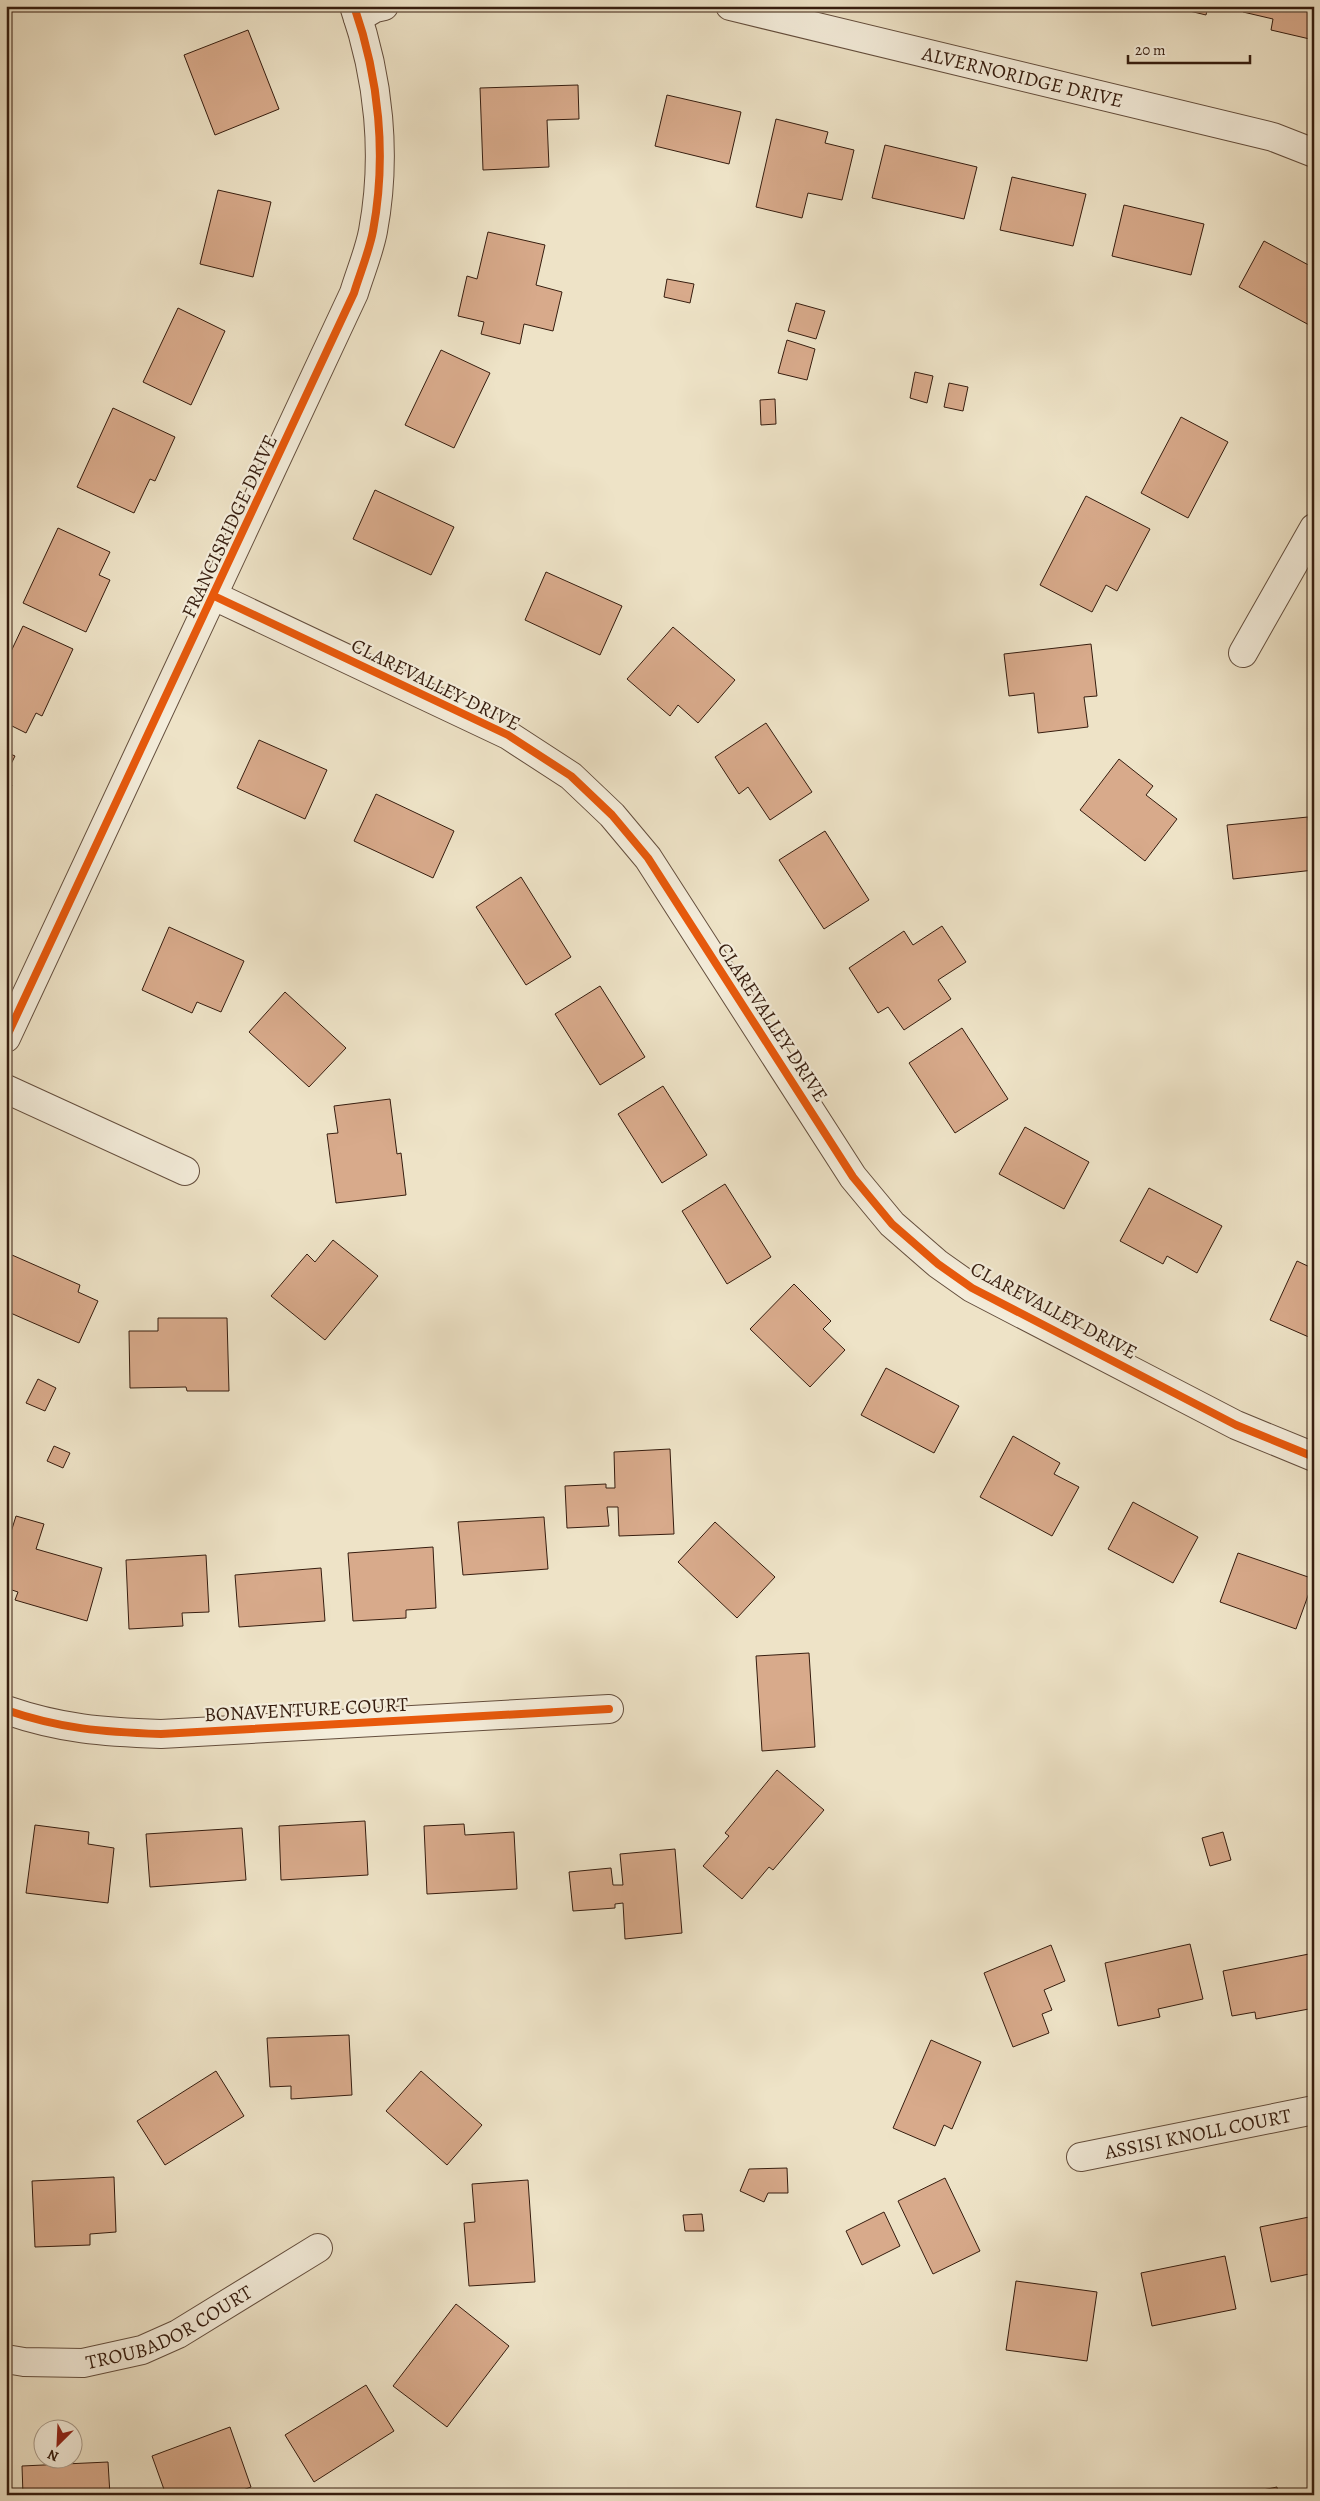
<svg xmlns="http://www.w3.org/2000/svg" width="1320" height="2501" viewBox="0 0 1320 2501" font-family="Alegreya,serif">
	<rect width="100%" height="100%" fill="#eee3c7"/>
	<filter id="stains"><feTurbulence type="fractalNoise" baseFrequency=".004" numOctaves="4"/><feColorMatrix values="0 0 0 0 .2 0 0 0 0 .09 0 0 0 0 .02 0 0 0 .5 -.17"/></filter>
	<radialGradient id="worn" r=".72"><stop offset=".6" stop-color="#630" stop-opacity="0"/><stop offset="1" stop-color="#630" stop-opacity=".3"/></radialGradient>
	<g fill="#d8aa8b" stroke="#361d0f">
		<polygon points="1169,6 1208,6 1206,15"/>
		<polygon points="1244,6 1314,6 1314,40 1271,30 1273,19 1243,12"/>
		<polygon points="248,30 279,109 215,135 184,55"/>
		<polygon points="578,85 579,119 547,120 549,167 483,170 480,88"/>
		<polygon points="667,95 741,112 729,164 655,146"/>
		<polygon points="776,119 828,132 825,143 854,150 842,200 808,193 802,218 756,207"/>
		<polygon points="885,145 977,167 964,219 872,198"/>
		<polygon points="1012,177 1086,194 1073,246 1000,230"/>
		<polygon points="218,190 271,202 253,277 200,264"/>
		<polygon points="1124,205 1204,224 1191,275 1112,256"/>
		<polygon points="488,232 545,245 536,285 562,292 553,331 524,324 520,344 481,334 484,322 458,316 467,276 477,279"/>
		<polygon points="1264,241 1314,268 1314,321 1311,326 1239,287"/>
		<polygon points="667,279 694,284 690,303 664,297"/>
		<polygon points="796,303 825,311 816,339 788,331"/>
		<polygon points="178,308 225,331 191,405 143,382"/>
		<polygon points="787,340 815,349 807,380 778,373"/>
		<polygon points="441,350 490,373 454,448 405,425"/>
		<polygon points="915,372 933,376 927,403 910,398"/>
		<polygon points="949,383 968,387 963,411 944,407"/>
		<polygon points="775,399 776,424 761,425 760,400"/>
		<polygon points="113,408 175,437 155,481 150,479 134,513 77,487"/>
		<polygon points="1181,417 1228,442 1188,518 1141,493"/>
		<polygon points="375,490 454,527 431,575 353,539"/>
		<polygon points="1086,496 1150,529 1117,591 1106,585 1092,612 1040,585"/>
		<polygon points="58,528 110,552 99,575 110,580 86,632 23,603"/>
		<polygon points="546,572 622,606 600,655 525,620"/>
		<polygon points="23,626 73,649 42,716 36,713 26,733 6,723 6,662"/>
		<polygon points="673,627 735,680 698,723 678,705 670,716 627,679"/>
		<polygon points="1091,644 1097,696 1084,697 1088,727 1038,733 1034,693 1009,696 1004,654"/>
		<polygon points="766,723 812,792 770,820 748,787 739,794 715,757"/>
		<polygon points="259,740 327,770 305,819 237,788"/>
		<polygon points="6,752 15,756 6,774"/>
		<polygon points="1119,759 1153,786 1146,795 1177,819 1145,861 1080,810"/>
		<polygon points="6,783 12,785 6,797"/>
		<polygon points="376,794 454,831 433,878 354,841"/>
		<polygon points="1308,817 1314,870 1233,879 1227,825"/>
		<polygon points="825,831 869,900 824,929 779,860"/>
		<polygon points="521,877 571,957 526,985 476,907"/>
		<polygon points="942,926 966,962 938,980 951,999 904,1030 888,1007 878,1013 849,968 904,931 913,945"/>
		<polygon points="169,927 244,961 221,1012 197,1002 192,1013 142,990"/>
		<polygon points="600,986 645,1057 600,1085 555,1014"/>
		<polygon points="285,992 346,1048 309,1087 249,1032"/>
		<polygon points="962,1028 1008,1099 955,1133 909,1063"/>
		<polygon points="663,1086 707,1155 662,1183 618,1114"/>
		<polygon points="390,1099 397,1154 401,1153 406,1195 336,1203 327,1134 338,1133 334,1106"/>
		<polygon points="1025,1127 1089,1162 1064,1209 999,1174"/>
		<polygon points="725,1184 771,1257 727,1284 682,1211"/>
		<polygon points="1149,1188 1222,1226 1197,1273 1167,1256 1163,1264 1120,1241"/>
		<polygon points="333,1240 378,1276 325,1340 271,1296 307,1254 315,1262"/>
		<polygon points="12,1255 80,1285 78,1292 98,1301 79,1343 6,1311 6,1267"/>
		<polygon points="1297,1261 1314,1269 1314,1332 1311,1338 1270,1320"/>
		<polygon points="794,1284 831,1321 823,1329 845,1350 810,1387 750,1329"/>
		<polygon points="158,1318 227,1318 229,1391 187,1391 186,1387 130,1388 129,1331 158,1331"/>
		<polygon points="886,1368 959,1406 934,1453 861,1415"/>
		<polygon points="38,1379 56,1388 45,1411 26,1403"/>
		<polygon points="1013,1436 1060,1463 1054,1474 1079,1487 1052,1536 980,1497"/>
		<polygon points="54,1446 70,1453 63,1468 47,1461"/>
		<polygon points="670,1449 674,1534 619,1536 618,1507 607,1507 609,1526 567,1528 565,1486 606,1484 606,1488 615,1488 614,1452"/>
		<polygon points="1133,1502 1198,1537 1173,1583 1108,1549"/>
		<polygon points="16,1516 44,1524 36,1549 102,1568 87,1621 15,1600 18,1592 6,1588 6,1548"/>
		<polygon points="544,1517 548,1569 463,1575 458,1522"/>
		<polygon points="715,1522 775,1577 737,1618 678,1562"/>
		<polygon points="433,1547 436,1608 406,1610 406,1618 353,1621 348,1553"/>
		<polygon points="1238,1553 1314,1579 1296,1629 1220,1602"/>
		<polygon points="206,1555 209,1612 182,1613 183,1626 129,1629 126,1560"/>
		<polygon points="321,1568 325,1621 239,1627 235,1575"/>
		<polygon points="809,1653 815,1747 762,1751 756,1656"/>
		<polygon points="777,1770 824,1810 773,1870 769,1867 742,1899 703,1866 729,1836 725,1833"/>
		<polygon points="365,1821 368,1875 281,1880 279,1826"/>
		<polygon points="464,1824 465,1835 514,1832 517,1889 427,1894 424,1826"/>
		<polygon points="35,1825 89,1832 88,1844 114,1848 108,1903 26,1893"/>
		<polygon points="242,1828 246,1880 150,1887 146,1834"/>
		<polygon points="1223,1832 1231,1860 1210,1866 1202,1838"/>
		<polygon points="675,1849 682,1933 625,1939 623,1903 615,1904 615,1908 573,1911 569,1872 611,1868 613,1885 623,1885 620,1854"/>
		<polygon points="1190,1944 1203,1999 1158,2009 1160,2017 1118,2026 1105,1963"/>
		<polygon points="1051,1945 1065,1981 1044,1990 1052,2010 1042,2014 1049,2033 1013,2047 984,1973"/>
		<polygon points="1314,1953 1314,2008 1256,2019 1255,2012 1232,2016 1223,1971"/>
		<polygon points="349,2035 352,2095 291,2099 291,2086 270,2087 267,2038"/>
		<polygon points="931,2040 981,2062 952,2129 944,2125 935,2146 893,2128"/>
		<polygon points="216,2071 244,2116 165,2165 137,2121"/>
		<polygon points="421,2071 482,2125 447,2165 386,2111"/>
		<polygon points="787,2168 788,2193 768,2193 764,2202 740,2191 749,2169"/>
		<polygon points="114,2177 116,2232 90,2234 90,2245 35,2247 32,2181"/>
		<polygon points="945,2178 980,2251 933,2274 898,2201"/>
		<polygon points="528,2180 535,2282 469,2286 464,2223 475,2222 472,2184"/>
		<polygon points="884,2212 900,2246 862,2265 846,2231"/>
		<polygon points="702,2214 704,2231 685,2231 683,2215"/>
		<polygon points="1314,2216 1314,2273 1271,2282 1260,2227"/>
		<polygon points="1225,2256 1236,2309 1152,2326 1141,2273"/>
		<polygon points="1016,2281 1097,2292 1087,2361 1006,2350"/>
		<polygon points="456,2304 509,2346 447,2427 393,2386"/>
		<polygon points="366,2385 394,2431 314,2482 285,2435"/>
		<polygon points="230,2427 251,2487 230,2495 166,2495 152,2456"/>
		<polygon points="108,2462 110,2495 23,2495 22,2466"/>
		<polygon points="1314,2476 1314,2495 1310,2477"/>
		<polygon points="1277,2487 1278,2495 1239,2495"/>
	</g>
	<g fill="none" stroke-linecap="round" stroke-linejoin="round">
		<defs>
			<g id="minor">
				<path id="s1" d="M 730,6 L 1273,137 L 1314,153"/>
				<polyline points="358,18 375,8 384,6"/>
				<polyline points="214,596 508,735 571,776 612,815 648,858 853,1177 892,1224 938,1264 972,1288 1236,1425 1314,1457"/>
				<polyline points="1243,653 1314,528"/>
				<path d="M 6,1038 L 354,293 C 360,273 369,252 373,231 C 387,156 379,78 354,6"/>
				<polyline points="6,1089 185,1171"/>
				<path d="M 6,1710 C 61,1729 103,1732 161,1734 L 609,1709"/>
				<path id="s2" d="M 1081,2157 L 1314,2110"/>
				<path id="s3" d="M 6,2359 L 24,2362 L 83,2363 L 142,2350 L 178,2334 L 318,2248"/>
			</g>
		</defs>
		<use href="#minor" stroke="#644e3d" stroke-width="30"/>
		<use href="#minor" stroke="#f4eddb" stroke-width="28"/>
		<defs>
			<g id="cycleway">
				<polyline points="214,596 508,735 571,776 612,815 648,858 853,1177 892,1224 938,1264 972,1288 1236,1425 1314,1457"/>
				<path d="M 6,1038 L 354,293 C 360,273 369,252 373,231 C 387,156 379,78 354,6"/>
				<path d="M 6,1710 C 61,1729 103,1732 161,1734 L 609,1709"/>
			</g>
		</defs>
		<use href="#cycleway" stroke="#f4eddb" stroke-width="11"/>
		<use href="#cycleway" stroke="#e8590c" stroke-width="8"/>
	</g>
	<g text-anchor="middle" stroke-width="4.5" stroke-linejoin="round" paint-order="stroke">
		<g font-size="20" fill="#361d0f" stroke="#f4eddb">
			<text dy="7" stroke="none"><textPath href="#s1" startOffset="301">ALVERNORIDGE DRIVE</textPath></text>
			<text transform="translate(229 526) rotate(-65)" y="7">FRANCISRIDGE DRIVE</text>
			<text transform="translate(436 684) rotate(26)" y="7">CLAREVALLEY DRIVE</text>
			<text transform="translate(773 1022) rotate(57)" y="7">CLAREVALLEY DRIVE</text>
			<text transform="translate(1054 1310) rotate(28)" y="7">CLAREVALLEY DRIVE</text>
			<text transform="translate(306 1709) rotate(-3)" y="7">BONAVENTURE COURT</text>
			<text dy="7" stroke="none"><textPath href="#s2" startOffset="119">ASSISI KNOLL COURT</textPath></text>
			<text dy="7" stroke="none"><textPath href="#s3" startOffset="171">TROUBADOR COURT</textPath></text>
		</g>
	</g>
	<rect width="1320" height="2501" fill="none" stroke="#eee3c7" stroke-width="25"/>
	<rect x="8" y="8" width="1305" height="2486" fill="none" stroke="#361d0f" stroke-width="2.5"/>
	<rect x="12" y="12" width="1295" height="2476" fill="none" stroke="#361d0f"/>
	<g transform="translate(58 2444) rotate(204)"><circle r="24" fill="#f4eddb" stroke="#a89a89"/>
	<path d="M0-4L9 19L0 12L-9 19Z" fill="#8f2418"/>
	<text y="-8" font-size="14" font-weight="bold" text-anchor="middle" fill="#361d0f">N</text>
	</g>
	<path d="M1128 55v8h122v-8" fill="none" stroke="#361d0f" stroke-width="2.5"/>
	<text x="1135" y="55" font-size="15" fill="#361d0f" stroke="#f4eddb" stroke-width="4" paint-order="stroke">20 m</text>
	<rect width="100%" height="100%" filter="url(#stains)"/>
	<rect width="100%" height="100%" fill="url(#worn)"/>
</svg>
